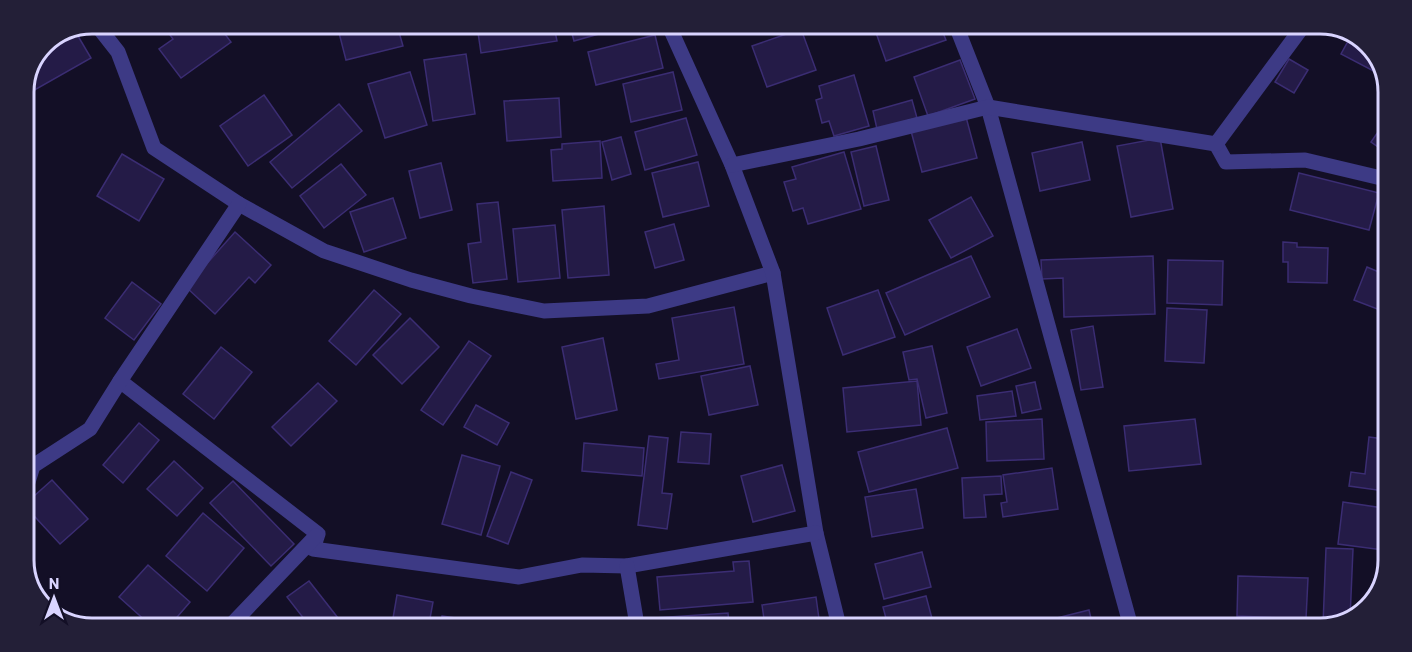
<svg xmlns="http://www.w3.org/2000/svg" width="1412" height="652" viewBox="0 0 1412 652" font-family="Barlow,sans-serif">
	<rect width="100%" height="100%" fill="#130f26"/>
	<g fill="#241b47" stroke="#3b2d73" stroke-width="1.5">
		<polygon points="184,24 218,25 231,42 181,78 159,49 173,39 170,35"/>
		<polygon points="337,25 397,25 403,46 346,60"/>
		<polygon points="477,26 554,26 557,41 481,53"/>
		<polygon points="570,26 627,26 574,41"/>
		<polygon points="874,27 941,28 946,40 886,61"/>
		<polygon points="801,29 816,70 767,87 752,46"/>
		<polygon points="75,31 91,58 24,96 24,89 44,44"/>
		<polygon points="1352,34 1376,54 1382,72 1381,75 1341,54"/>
		<polygon points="655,35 663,68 596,85 588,52"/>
		<polygon points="466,54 475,114 433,121 424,60"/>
		<polygon points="1289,59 1308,70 1294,93 1275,82"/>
		<polygon points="960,60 975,99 928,116 914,77"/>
		<polygon points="410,72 427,125 385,138 368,84"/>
		<polygon points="673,72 682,110 631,122 623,84"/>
		<polygon points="854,75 869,126 834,136 829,121 822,123 816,100 822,98 819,86"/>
		<polygon points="264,95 292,135 248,166 220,126"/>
		<polygon points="559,98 561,137 507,141 504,101"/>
		<polygon points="912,100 917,118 877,129 873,111"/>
		<polygon points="339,104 362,131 292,188 270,162"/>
		<polygon points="966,117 977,158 922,172 911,131"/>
		<polygon points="686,118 697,155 645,170 635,132"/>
		<polygon points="1387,119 1387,153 1371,142"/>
		<polygon points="621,137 631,174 612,180 602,142"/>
		<polygon points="1160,138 1173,209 1131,217 1117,146"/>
		<polygon points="600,141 602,178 553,181 551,150 562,149 562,144"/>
		<polygon points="1082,142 1090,180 1040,191 1032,153"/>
		<polygon points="876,146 889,200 864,206 851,152"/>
		<polygon points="844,152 861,209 808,224 803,208 793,211 784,182 796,179 792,167"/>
		<polygon points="122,154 164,179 139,221 97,196"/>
		<polygon points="698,162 709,206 663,217 652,173"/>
		<polygon points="441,163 452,210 420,218 409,171"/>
		<polygon points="341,164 366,195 324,228 300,196"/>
		<polygon points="1299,173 1379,193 1369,230 1290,210"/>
		<polygon points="971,197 993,236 951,258 929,220"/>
		<polygon points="393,198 406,238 364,252 350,212"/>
		<polygon points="498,202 507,279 473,283 468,244 481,242 477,204"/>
		<polygon points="604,206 609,275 568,278 562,210"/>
		<polygon points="674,224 684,260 655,268 645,232"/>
		<polygon points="555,225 560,278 518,282 513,229"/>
		<polygon points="235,232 271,265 255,283 249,277 215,314 186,287"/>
		<polygon points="1283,242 1297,243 1297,247 1328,248 1327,283 1288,282 1288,262 1283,262"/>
		<polygon points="971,256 990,297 905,335 886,293"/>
		<polygon points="1153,256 1155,314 1064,317 1063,278 1042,279 1041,260"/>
		<polygon points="1168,260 1223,261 1222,305 1167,303"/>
		<polygon points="1367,267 1386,275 1385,312 1354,300"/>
		<polygon points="132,282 161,304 134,340 105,318"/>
		<polygon points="374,290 401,314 356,365 329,341"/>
		<polygon points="878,290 895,337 843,355 827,308"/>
		<polygon points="734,307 744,364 659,379 656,364 679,360 672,318"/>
		<polygon points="1167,308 1207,310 1204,363 1165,361"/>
		<polygon points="410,318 439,347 402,384 373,355"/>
		<polygon points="1093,326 1103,387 1081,390 1071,330"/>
		<polygon points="1017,329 1031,368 981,386 967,347"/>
		<polygon points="603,338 617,410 576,419 562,347"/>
		<polygon points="469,341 491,356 443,425 421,410"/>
		<polygon points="932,346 947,413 926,418 917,379 909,380 903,352"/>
		<polygon points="221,347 252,372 214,419 183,394"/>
		<polygon points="750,366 758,405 709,415 701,376"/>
		<polygon points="917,381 921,425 847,432 843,388"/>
		<polygon points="1035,382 1041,409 1022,413 1016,386"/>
		<polygon points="318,383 337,401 291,446 272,427"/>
		<polygon points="1012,391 1016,416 980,420 977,396"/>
		<polygon points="476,405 509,423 497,445 464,427"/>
		<polygon points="1042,419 1044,459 987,461 986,422"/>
		<polygon points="1195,419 1201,464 1129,471 1124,426"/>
		<polygon points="139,423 159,440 123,483 103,465"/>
		<polygon points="947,428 958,468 869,492 858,452"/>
		<polygon points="681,432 711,434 709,464 678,462"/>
		<polygon points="649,436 668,438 662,493 672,494 667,529 638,525"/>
		<polygon points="1369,437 1384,439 1384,491 1349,486 1351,472 1365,474"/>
		<polygon points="584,443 644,448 642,476 582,471"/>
		<polygon points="462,455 500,466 481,535 442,524"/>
		<polygon points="174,461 203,488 177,516 147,489"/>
		<polygon points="782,465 795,511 753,522 741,476"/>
		<polygon points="1052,468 1058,509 1003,517 1001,503 1007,502 1003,475"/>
		<polygon points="511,472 532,480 508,544 487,536"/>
		<polygon points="1001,476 1002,494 984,495 986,517 964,518 962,478"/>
		<polygon points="52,480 88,519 60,544 24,505"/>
		<polygon points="233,481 294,544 271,566 210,503"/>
		<polygon points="916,489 923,528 872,537 865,497"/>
		<polygon points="1343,502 1383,508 1383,550 1338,544"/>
		<polygon points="203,513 244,548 207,591 166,556"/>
		<polygon points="1326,548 1353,549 1350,619 1329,625 1323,625"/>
		<polygon points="922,552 931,587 884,599 875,564"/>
		<polygon points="749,561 753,602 660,610 657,577 734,571 733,562"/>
		<polygon points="148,565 190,602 172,623 148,623 119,597"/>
		<polygon points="1377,571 1383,573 1383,586 1365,607"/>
		<polygon points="1238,576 1308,578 1306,619 1237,616"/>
		<polygon points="309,581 338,618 331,624 308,624 287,597"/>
		<polygon points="397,595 433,602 429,624 392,624"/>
		<polygon points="926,596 934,626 888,626 883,607"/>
		<polygon points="816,597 820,626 765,626 762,605"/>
		<polygon points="1089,610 1093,627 1021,627"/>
		<polygon points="728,613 729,625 656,625 655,618"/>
		<polygon points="442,616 476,621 476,624 441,624"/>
	</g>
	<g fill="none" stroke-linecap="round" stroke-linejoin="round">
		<g stroke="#3d3a85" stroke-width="15">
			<polyline points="96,24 118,52 154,148 239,204 324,251 411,280 471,296 544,311 648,306 773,273"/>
			<polyline points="669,26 732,165 773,273 816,533 839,626"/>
			<polyline points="957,28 988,107 1131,627"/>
			<polyline points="1216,144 1226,162 1305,160 1381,178"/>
			<polyline points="732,165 859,139 988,107 1216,144 1301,29"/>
			<polyline points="120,381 318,534 313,549 519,577 582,565 627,566 816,533"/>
			<polyline points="24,495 33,466 90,429 120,381 239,204"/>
			<polyline points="627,566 637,625"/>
			<polyline points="233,623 316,536"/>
		</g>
	</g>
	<path d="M0 0H1412V652H0ZM92 34H1320A58 58 0 0 1 1378 92V560A58 58 0 0 1 1320 618H92A58 58 0 0 1 34 560V92A58 58 0 0 1 92 34Z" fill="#231f37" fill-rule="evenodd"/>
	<path fill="none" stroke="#d9d4ff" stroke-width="3" d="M92 34H1320A58 58 0 0 1 1378 92V560A58 58 0 0 1 1320 618H92A58 58 0 0 1 34 560V92A58 58 0 0 1 92 34Z"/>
	<g transform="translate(54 598)" stroke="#130f26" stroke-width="4.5" paint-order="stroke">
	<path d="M0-4.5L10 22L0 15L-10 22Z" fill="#d9d4ff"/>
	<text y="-9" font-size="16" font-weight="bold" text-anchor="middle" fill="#d9d4ff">N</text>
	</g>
</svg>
